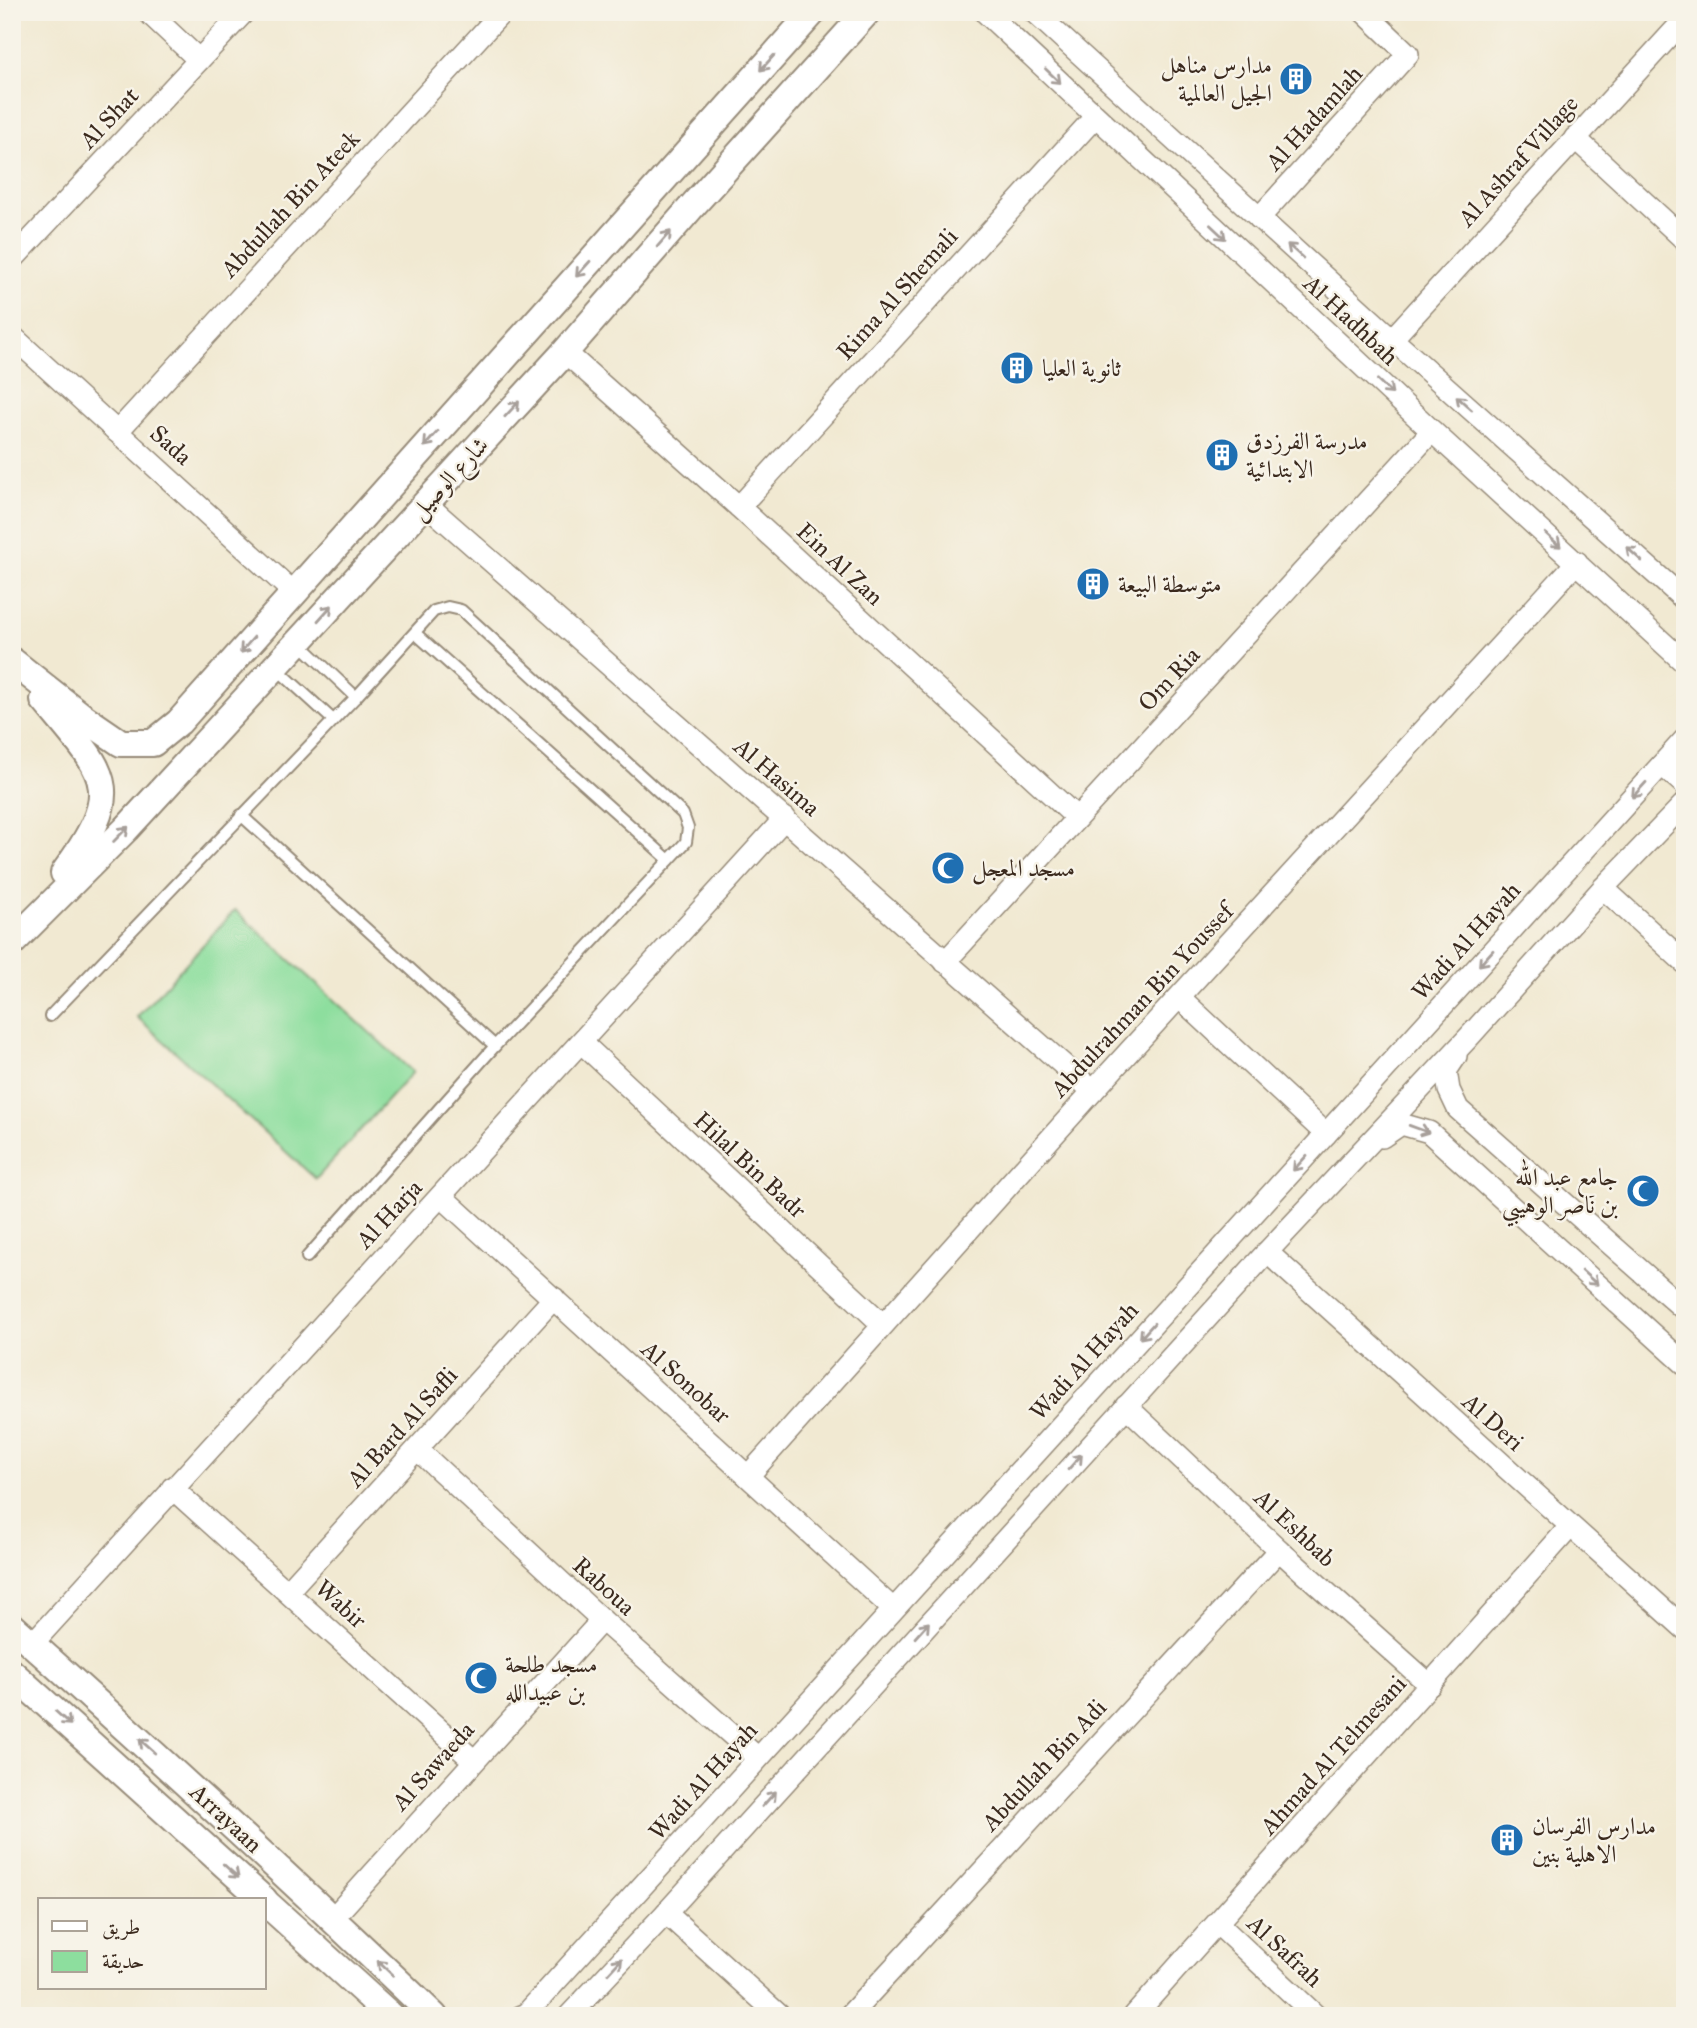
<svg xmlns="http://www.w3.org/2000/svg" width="1697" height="2028" viewBox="0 0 1697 2028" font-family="'IM FELL Great Primer',Amiri,serif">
	<rect width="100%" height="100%" fill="#f7f3e8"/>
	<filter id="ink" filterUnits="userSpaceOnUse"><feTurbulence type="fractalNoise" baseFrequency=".0143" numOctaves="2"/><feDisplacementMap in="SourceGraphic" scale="14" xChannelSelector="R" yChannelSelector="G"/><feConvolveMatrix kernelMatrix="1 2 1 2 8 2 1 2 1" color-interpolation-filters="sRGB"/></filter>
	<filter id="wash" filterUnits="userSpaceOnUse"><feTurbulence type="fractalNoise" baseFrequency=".00686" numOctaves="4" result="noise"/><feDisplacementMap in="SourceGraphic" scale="28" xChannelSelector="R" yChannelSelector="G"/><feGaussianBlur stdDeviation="1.57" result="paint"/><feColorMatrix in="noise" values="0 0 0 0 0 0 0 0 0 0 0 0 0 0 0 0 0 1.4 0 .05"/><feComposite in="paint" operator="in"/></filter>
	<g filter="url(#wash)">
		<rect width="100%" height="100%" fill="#f1e9d2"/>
		<polygon fill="#8dde9e" stroke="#64845e" stroke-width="2" points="235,910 413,1072 316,1179 137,1017"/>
	</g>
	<g filter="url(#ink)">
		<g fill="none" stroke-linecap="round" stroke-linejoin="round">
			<defs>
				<g id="service">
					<polyline points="415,633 669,860"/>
					<polyline points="298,642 356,697"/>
					<polyline points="275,667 333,720"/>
					<polyline points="241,815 495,1046"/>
					<polyline points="50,1016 356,697 434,611 448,607 461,610 683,814 688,828 686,842 495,1046 307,1257"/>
				</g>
				<g id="minor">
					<polyline points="148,12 199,60"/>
					<polyline points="985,12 1432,431 1685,663"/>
					<polyline points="1034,12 1392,339 1685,600"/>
					<polyline points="1575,138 1685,240"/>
					<polyline points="1259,218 1408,54 1364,12"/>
					<polyline points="12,260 244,12"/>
					<polyline points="12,336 293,592"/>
					<polyline points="1392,339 1685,19"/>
					<polyline points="565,352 739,507 1077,818"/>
					<polyline points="117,432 502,12"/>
					<polyline points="425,503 1093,1091"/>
					<polyline points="739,507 1095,117"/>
					<polyline points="1662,765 1685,785"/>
					<polyline points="1603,888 1685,963"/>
					<polyline points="945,962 1432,431"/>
					<polyline points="1180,998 1326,1134"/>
					<polyline points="582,1043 882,1324"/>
					<polyline points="1456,1056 1446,1071 1449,1090 1458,1109 1685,1310"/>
					<polyline points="1382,1137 1401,1124 1429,1132 1685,1364"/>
					<polyline points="441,1196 893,1609"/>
					<polyline points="1267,1252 1685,1629"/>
					<polyline points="1126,1406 1279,1550 1430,1685"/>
					<polyline points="418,1450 602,1620 758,1758"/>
					<polyline points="749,1475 1093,1091 1577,562"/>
					<polyline points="172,1488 473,1760"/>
					<polyline points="288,1591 554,1298"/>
					<polyline points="32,1644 785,818"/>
					<polyline points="666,1913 780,2016"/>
					<polyline points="333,1918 602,1620"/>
					<polyline points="1218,1924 1316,2016"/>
					<polyline points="521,2016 526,2014 1685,739"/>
					<polyline points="569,2016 666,1913 1267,1252 1469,1037 1603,888 1685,803"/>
					<polyline points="849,2016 1279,1550"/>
					<polyline points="1134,2016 1570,1527"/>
				</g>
				<g id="tertiary">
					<polyline points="12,661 83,717 121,743 153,743 179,722 813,12"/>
					<path d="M 44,700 C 106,775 127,786 64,873"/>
					<polyline points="12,943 126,829 565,352 695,203 867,12"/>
					<path d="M 12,1626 C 155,1754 296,1883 434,2016"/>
					<polyline points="12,1673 264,1900"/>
					<polyline points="264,1901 391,2016"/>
				</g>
			</defs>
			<use href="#service" stroke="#968a78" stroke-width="14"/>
			<use href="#minor" stroke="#968a78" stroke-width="24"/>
			<use href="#tertiary" stroke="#968a78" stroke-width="30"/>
			<use href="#service" stroke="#fff" stroke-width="10"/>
			<use href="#minor" stroke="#fff" stroke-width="21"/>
			<use href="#tertiary" stroke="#fff" stroke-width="26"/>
		</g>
		<defs><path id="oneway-shaft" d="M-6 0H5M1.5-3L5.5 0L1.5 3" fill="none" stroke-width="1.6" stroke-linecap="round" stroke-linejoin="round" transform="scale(1.75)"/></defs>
		<g stroke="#a79f9a">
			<use href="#oneway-shaft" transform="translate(767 63) rotate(132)"/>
			<use href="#oneway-shaft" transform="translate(1053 76) rotate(44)"/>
			<use href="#oneway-shaft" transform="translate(1218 232) rotate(43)"/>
			<use href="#oneway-shaft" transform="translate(664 239) rotate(-49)"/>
			<use href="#oneway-shaft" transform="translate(1295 251) rotate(-138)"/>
			<use href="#oneway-shaft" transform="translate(583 269) rotate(132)"/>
			<use href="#oneway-shaft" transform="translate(1385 387) rotate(43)"/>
			<use href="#oneway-shaft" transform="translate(1464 403) rotate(-138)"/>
			<use href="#oneway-shaft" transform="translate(512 409) rotate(-47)"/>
			<use href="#oneway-shaft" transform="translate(431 439) rotate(132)"/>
			<use href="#oneway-shaft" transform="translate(1553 540) rotate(42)"/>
			<use href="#oneway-shaft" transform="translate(1634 554) rotate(-138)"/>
			<use href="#oneway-shaft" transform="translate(325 613) rotate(-48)"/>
			<use href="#oneway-shaft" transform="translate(247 645) rotate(131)"/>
			<use href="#oneway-shaft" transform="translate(1639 790) rotate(132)"/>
			<use href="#oneway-shaft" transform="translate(121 834) rotate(-45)"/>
			<use href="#oneway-shaft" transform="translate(1486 958) rotate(132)"/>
			<use href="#oneway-shaft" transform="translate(1419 1129) rotate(20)"/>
			<use href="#oneway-shaft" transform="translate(1300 1163) rotate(132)"/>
			<use href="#oneway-shaft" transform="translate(1590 1278) rotate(42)"/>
			<use href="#oneway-shaft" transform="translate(1147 1331) rotate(132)"/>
			<use href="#oneway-shaft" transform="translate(1075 1462) rotate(-48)"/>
			<use href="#oneway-shaft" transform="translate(922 1630) rotate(-48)"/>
			<use href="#oneway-shaft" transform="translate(63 1718) rotate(42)"/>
			<use href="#oneway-shaft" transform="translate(147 1746) rotate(-138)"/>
			<use href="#oneway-shaft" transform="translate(769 1799) rotate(-48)"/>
			<use href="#oneway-shaft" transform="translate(231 1871) rotate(42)"/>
			<use href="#oneway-shaft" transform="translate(615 1966) rotate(-47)"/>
			<use href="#oneway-shaft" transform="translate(385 1968) rotate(-136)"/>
		</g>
	</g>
	<defs>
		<symbol id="building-disc" viewBox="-11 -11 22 22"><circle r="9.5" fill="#1f6fb2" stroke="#f7f3e8"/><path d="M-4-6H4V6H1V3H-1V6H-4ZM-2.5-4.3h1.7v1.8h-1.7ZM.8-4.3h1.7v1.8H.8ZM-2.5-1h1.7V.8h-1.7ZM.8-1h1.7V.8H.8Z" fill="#fff"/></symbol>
		<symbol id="mosque-disc" viewBox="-11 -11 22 22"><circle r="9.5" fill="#1f6fb2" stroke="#f7f3e8"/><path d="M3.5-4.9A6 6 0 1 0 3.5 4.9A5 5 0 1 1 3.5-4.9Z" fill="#fff"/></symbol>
	</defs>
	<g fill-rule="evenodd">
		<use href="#building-disc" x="1277" y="60" width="38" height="38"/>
		<use href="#building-disc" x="998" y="349" width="38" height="38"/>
		<use href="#building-disc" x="1203" y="436" width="38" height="38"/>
		<use href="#building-disc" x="1074" y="565" width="38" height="38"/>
		<use href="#mosque-disc" x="929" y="849" width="38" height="38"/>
		<use href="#mosque-disc" x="1624" y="1172" width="38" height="38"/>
		<use href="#mosque-disc" x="462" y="1659" width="38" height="38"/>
		<use href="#building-disc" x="1488" y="1821" width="38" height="38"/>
	</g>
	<g text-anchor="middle" stroke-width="5" stroke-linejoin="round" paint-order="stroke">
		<g font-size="24" fill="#3b2a1e" stroke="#f7f3e8" text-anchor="start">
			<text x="1272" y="73" text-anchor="end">مدارس مناهل<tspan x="1272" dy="28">الجيل العالمية</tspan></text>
			<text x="1042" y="376">ثانوية العليا</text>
			<text x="1246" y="449">مدرسة الفرزدق<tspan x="1246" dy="28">الابتدائية</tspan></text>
			<text x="1118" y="592">متوسطة البيعة</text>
			<text x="972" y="876">مسجد المعجل</text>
			<text x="1618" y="1185" text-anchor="end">جامع عبد الله<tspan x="1618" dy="28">بن ناصر الوهيبي</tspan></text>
			<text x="505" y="1672">مسجد طلحة<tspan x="505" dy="28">بن عبيدالله</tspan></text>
			<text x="1532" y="1834">مدارس الفرسان<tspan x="1532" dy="28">الاهلية بنين</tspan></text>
		</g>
		<g font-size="24" fill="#3b2a1e" stroke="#f7f3e8">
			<text transform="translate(109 118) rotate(-47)" y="8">Al Shat</text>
			<text transform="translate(1314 118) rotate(-48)" y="8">Al Hadamlah</text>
			<text transform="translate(1518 161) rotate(-48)" y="8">Al Ashraf Village</text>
			<text transform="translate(290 204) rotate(-47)" y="8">Abdullah Bin Ateek</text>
			<text transform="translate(897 294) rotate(-48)" y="8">Rima Al Shemali</text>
			<text transform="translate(1351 320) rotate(43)" y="8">Al Hadhbah</text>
			<text transform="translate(171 445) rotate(42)" y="8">Sada</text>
			<text transform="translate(449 478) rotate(-47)" y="8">شارع الوصيل</text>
			<text transform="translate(840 564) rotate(43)" y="8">Ein Al Zan</text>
			<text transform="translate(1169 679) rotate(-47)" y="8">Om Ria</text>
			<text transform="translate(777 777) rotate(41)" y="8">Al Hasima</text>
			<text transform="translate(1466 941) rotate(-48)" y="8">Wadi Al Hayah</text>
			<text transform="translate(1142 1000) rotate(-47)" y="8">Abdulrahman Bin Youssef</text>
			<text transform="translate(750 1165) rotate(43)" y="8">Hilal Bin Badr</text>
			<text transform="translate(389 1214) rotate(-47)" y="8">Al Harja</text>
			<text transform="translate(1084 1361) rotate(-48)" y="8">Wadi Al Hayah</text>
			<text transform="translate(686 1382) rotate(42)" y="8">Al Sonobar</text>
			<text transform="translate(1493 1422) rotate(42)" y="8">Al Deri</text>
			<text transform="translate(402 1427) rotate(-48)" y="8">Al Bard Al Safli</text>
			<text transform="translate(1295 1528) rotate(43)" y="8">Al Eshbab</text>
			<text transform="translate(604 1586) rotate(42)" y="8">Raboua</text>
			<text transform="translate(341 1604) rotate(42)" y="8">Wabir</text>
			<text transform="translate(1333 1755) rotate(-48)" y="8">Ahmad Al Telmesani</text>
			<text transform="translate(1044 1765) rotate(-47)" y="8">Abdullah Bin Adi</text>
			<text transform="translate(433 1766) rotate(-48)" y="8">Al Sawaeda</text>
			<text transform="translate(703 1781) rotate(-48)" y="8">Wadi Al Hayah</text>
			<text transform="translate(226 1818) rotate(43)" y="8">Arrayaan</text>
			<text transform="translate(1285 1951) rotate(43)" y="8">Al Safrah</text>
		</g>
	</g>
	<rect width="1697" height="2028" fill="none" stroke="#f7f3e8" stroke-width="42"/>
	<rect x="38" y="1898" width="228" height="91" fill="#f7f3e8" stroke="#aca397" stroke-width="2"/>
	<rect x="52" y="1921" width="35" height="10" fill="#ffffff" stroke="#aca397" stroke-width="2"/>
	<text x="102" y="1934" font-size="21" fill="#3b2a1e">طريق</text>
	<rect x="52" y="1951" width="35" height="21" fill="#8dde9e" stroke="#aca397" stroke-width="2"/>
	<text x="102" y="1968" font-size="21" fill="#3b2a1e">حديقة</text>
</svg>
